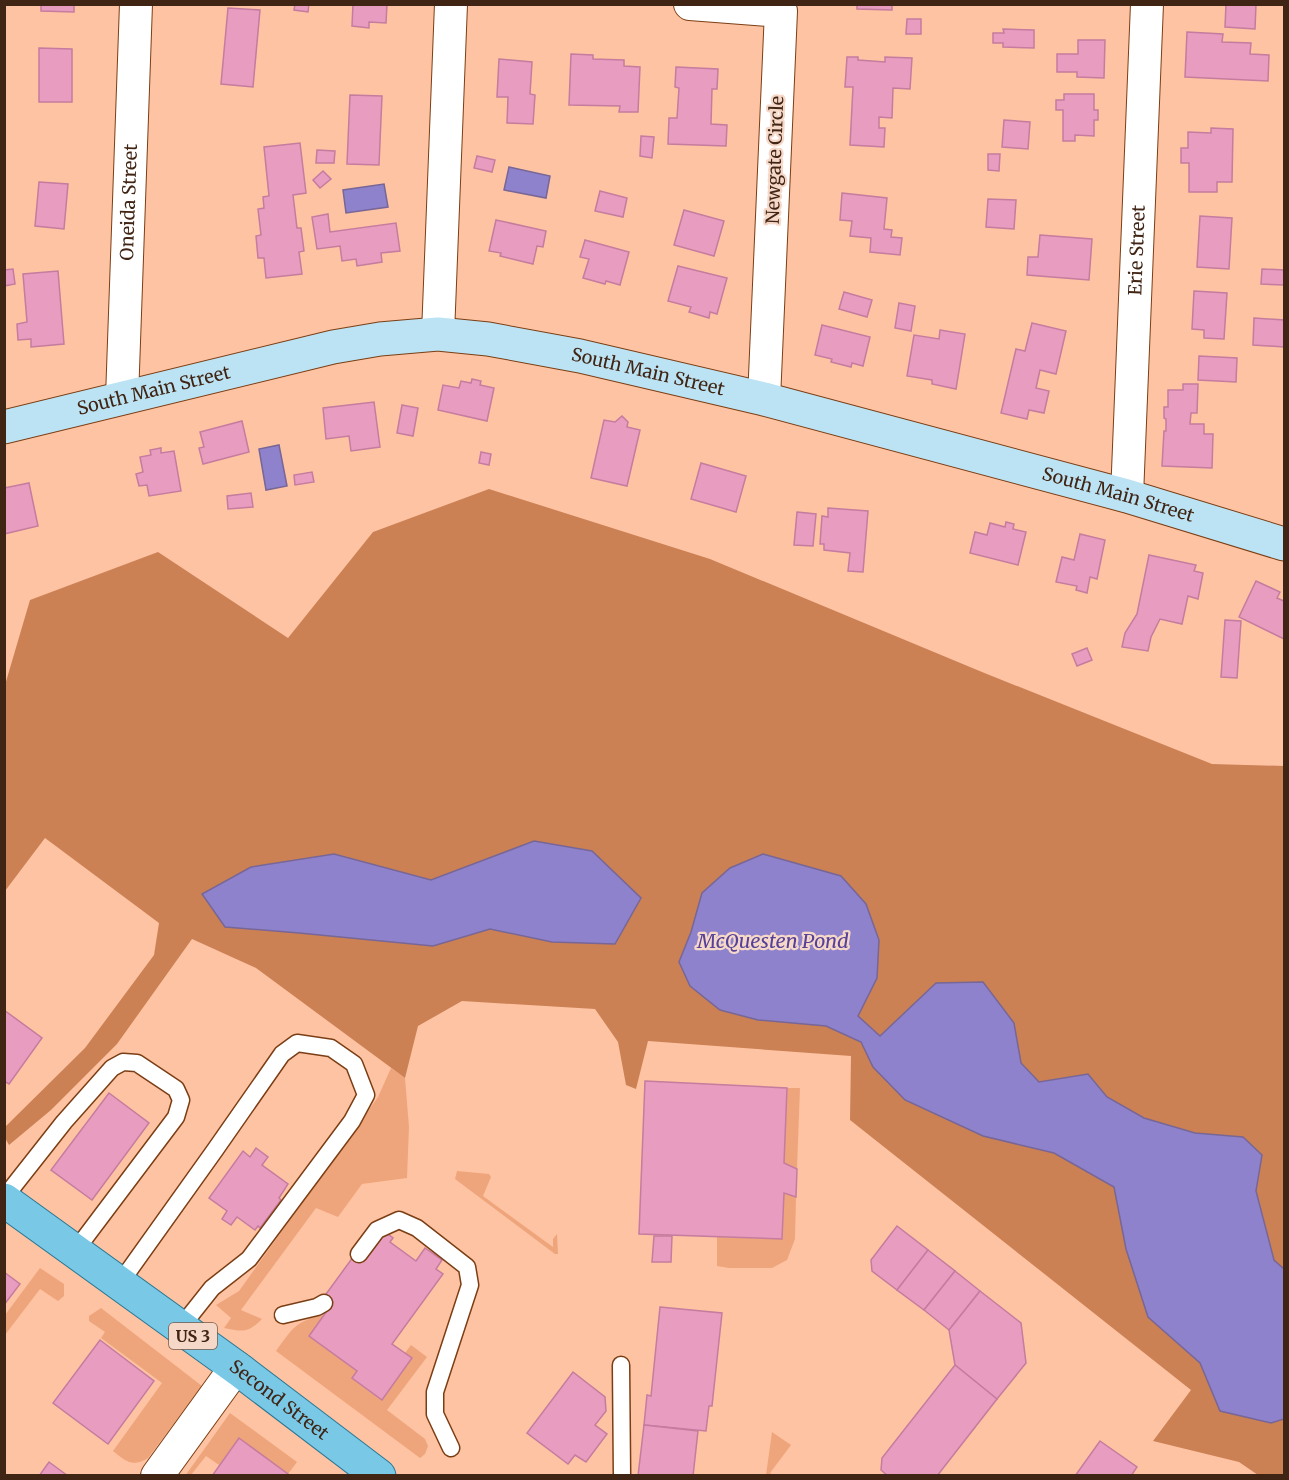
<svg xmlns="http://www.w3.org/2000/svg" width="1289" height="1480" viewBox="0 0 1289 1480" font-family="Merriweather,serif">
	<rect width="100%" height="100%" fill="#fec3a3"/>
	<g fill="#efa57b">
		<path d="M 391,1068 L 405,1078 L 409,1127 L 407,1178 L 362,1184 L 338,1217 L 316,1208 L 241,1310 L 262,1319 C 248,1333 243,1332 224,1328 L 231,1318 L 216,1305 L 239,1291 L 378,1097 Z"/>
		<polygon points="787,1088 800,1088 797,1169 784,1163"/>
		<polygon points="457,1171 489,1174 491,1177 483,1196 553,1247 553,1239 557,1234 558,1254 555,1254 455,1179"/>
		<polygon points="784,1193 796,1197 795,1239 787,1260 772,1268 729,1268 717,1266 717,1237 782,1239"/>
		<polygon points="40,1268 64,1284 64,1296 58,1301 40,1289 5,1335 5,1315"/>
		<path d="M 101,1308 L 202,1386 L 148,1458 C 132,1468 126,1461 113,1451 L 162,1383 L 101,1338 L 105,1332 L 89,1321 L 89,1316 Z"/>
		<path d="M 324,1315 L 309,1336 L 357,1371 L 352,1378 L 382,1400 L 411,1358 L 405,1353 L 411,1345 L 427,1357 L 387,1410 L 425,1439 L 428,1446 L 425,1454 L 420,1458 L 276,1351 C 293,1328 295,1321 324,1315 Z"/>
		<polygon points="230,1413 297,1462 288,1474 239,1439 219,1465 206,1456 191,1475 185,1476"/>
		<polygon points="772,1432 791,1445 770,1473 773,1475 766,1475"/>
	</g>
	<path fill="#cc8154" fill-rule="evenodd" d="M 489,489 L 710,559 L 982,672 L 1212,764 L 1284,766 L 1284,1269 L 1274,1260 L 1256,1191 L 1261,1155 L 1243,1138 L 1195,1133 L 1144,1118 L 1107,1097 L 1088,1074 L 1039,1082 L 1021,1063 L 1014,1023 L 936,983 L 880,1036 L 858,1016 L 877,978 L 691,932 L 679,962 L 758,1020 L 826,1026 L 861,1042 L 873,1067 L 983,1136 L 1054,1153 L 1114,1187 L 1127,1249 L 1148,1317 L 1200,1363 L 1220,1411 L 1271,1423 L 1284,1419 L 1284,1475 L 1258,1475 L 1239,1462 L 1153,1441 L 1191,1390 L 850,1120 L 851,1056 L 648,1041 L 636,1089 L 626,1085 L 618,1042 L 595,1009 L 462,1001 L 418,1026 L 405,1078 L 256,968 L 192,939 L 117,1044 L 51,1110 L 9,1145 L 5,1138 L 5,1127 L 85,1048 L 154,955 L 159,923 L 45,838 L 5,891 L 5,685 L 30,600 L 158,552 L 288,638 L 373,532 ZM 334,854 L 431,880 L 552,942 L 489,929 L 433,946 L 299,933 L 225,927 Z"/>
	<g fill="#8e82cd" stroke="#776696" stroke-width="1.5">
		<polygon points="509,167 550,176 546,198 504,190"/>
		<polygon points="384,184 388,207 346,213 343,190"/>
		<polygon points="279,445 287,486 266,490 259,449"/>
		<polygon points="534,841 592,851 641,898 615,944 552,942 490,929 433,946 299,933 225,927 202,894 251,867 334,854 431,880"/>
		<polygon points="763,854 841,876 866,904 879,940 877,978 858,1016 880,1036 936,983 983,982 1014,1023 1021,1063 1039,1082 1088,1074 1107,1097 1144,1118 1195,1133 1243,1137 1262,1155 1256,1191 1274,1260 1284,1269 1284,1419 1271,1423 1220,1411 1200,1363 1148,1317 1126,1249 1114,1187 1054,1153 983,1136 905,1100 873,1067 861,1042 826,1026 758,1020 720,1010 690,986 679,962 691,932 702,893 730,868"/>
	</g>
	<g fill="#e89cc0" stroke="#c57c9e" stroke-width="1.5">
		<polygon points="41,4 74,4 74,12 41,11"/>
		<polygon points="295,4 309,4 308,12 294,10"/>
		<polygon points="353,4 387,4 386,23 369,22 369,28 352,26"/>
		<polygon points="857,4 892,4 892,10 857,9"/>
		<polygon points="1226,4 1256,4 1255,29 1225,27"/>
		<polygon points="228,8 260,10 253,87 221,84"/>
		<polygon points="907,19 921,19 921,34 906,34"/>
		<polygon points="1003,29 1034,30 1034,48 1003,47 1003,43 993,43 993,33 1004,33"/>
		<polygon points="1187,32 1223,34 1222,42 1251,43 1250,54 1269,55 1268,81 1185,77"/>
		<polygon points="1078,40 1105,40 1104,78 1077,77 1077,72 1057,72 1057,54 1078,54"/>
		<polygon points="39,48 72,49 72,102 39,102"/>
		<polygon points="571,54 593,55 593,59 624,60 624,66 640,67 638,112 619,112 620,106 569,105"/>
		<polygon points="847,57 858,57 858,60 885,62 885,57 912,58 910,89 893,88 892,118 879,117 879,128 885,128 884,147 850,145 853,87 845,87"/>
		<polygon points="499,59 532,62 530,94 535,95 533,124 507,123 508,97 497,97"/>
		<polygon points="676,67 718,69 717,89 712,89 711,124 727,125 726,146 668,144 669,118 677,118 679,88 675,87"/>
		<polygon points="1064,94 1094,94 1094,110 1098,110 1098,120 1094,120 1094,136 1075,135 1075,141 1063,141 1063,110 1056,110 1056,100 1064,100"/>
		<polygon points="350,95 382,96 379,165 347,164"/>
		<polygon points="1004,120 1030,122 1028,149 1002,147"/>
		<polygon points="1211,128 1233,129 1232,182 1217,182 1217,192 1189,192 1189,163 1181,163 1181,148 1188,148 1188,132 1211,133"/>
		<polygon points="641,136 654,137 652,158 640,156"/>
		<polygon points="300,143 306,193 293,195 297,228 301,228 304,251 299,252 302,274 266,278 264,258 258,258 256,236 261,235 258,209 264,208 263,197 269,196 264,147"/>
		<polygon points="317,150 335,151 334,163 316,163"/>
		<polygon points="988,154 1000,154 999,171 988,170"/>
		<polygon points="477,156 495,160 492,172 474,168"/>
		<polygon points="323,171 331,179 320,188 313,180"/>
		<polygon points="39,182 68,184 64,229 35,226"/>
		<polygon points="600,191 627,198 623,217 595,211"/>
		<polygon points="842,193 887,198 884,229 892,230 891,237 902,238 900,255 870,252 871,238 850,236 852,221 840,220"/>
		<polygon points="988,199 1016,200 1014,229 986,227"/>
		<polygon points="684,210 724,221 714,256 674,245"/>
		<polygon points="328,214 330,232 396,223 400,251 381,253 382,262 357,266 356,259 342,261 340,246 317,249 312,217"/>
		<polygon points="1200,216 1232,218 1229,269 1197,267"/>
		<polygon points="496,220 546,231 543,247 537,246 533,264 500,256 501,253 489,251"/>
		<polygon points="1040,235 1092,239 1089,280 1027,275 1028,257 1038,257"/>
		<polygon points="585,240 629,252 620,285 606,281 605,284 583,278 589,259 580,257"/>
		<polygon points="678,266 727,278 717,314 710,312 709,318 689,312 691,307 668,301"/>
		<polygon points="13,269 15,284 4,286 4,270"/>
		<polygon points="1262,269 1284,270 1284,285 1261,284"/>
		<polygon points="58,271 64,344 31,347 31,339 18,340 17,324 27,322 23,274"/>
		<polygon points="1194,291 1227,293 1224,339 1204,338 1204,330 1192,329"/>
		<polygon points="844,292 872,300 867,317 839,309"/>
		<polygon points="899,303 915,306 911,331 895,328"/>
		<polygon points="1254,318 1284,320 1284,347 1253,345"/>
		<polygon points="1032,323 1066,331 1056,374 1040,370 1036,388 1049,391 1044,413 1029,410 1027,419 1001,413 1016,349 1025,351"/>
		<polygon points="822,325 870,337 863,366 852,363 851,367 831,362 832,359 815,355"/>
		<polygon points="940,330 965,334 956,389 932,384 932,380 907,376 914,335 939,339"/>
		<polygon points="1199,356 1237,358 1236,382 1198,380"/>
		<polygon points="472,379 481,381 480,385 494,388 487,421 438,410 443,385 459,388 461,381 471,383"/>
		<polygon points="1183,384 1198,384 1197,413 1191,413 1190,424 1204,424 1204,434 1213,434 1212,468 1162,466 1164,431 1166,431 1166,419 1164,418 1164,407 1168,407 1168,390 1183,390"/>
		<polygon points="374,402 380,447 351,451 349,436 326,439 323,408"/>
		<polygon points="402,405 418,408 413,436 397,433"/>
		<polygon points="622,416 628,422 627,427 640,430 627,486 591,478 604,420 615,422"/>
		<polygon points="242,421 249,452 203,464 199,448 204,447 200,432"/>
		<polygon points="161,448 161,453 174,451 181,491 149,496 147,485 139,486 136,474 143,472 140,457 151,455 150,450"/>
		<polygon points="481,452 491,454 489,465 479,463"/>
		<polygon points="701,463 746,476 736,512 691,499"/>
		<polygon points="312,472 314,482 295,485 294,475"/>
		<polygon points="29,483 38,526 4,534 4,488"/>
		<polygon points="251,493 253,507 228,509 227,496"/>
		<polygon points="828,508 868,511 863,572 848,571 850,553 824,550 824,544 820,544 822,516 828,517"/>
		<polygon points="797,512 816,514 813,546 794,545"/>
		<polygon points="1006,522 1014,524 1013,529 1026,532 1018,565 970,553 975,532 987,535 990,523 1005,527"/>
		<polygon points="1080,534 1105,540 1097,579 1090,577 1087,593 1076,590 1077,586 1056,582 1062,557 1074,560"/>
		<polygon points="1149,555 1196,565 1194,571 1203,573 1198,599 1188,596 1182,624 1160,619 1151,637 1148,651 1122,647 1125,633 1137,614"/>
		<polygon points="1256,581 1280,592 1277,598 1284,601 1284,639 1239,617"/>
		<polygon points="1225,620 1241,621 1237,678 1221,677"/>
		<polygon points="1087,648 1092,660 1077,666 1072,654"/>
		<polygon points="4,1010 42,1038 9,1084 4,1081"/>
		<polygon points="645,1081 787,1088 784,1163 797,1169 796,1197 784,1193 782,1239 639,1234"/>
		<polygon points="109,1093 149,1123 92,1200 51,1170"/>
		<polygon points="256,1148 268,1157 262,1165 288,1184 279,1198 281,1200 260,1228 258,1226 255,1230 237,1217 231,1225 222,1219 227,1211 209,1198 243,1151 250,1157"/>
		<polygon points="897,1226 928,1250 897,1290 872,1271 871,1260"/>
		<polygon points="384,1231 393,1238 390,1242 416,1261 425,1248 442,1260 436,1269 443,1274 392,1344 412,1358 382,1400 352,1378 357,1371 309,1336 329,1308 321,1301 356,1253"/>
		<polygon points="654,1236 672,1236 671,1262 652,1262"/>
		<polygon points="928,1250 955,1271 924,1310 897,1290"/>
		<polygon points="955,1271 980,1291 949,1330 924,1310"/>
		<polygon points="4,1272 20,1284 4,1305"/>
		<polygon points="980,1291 1021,1323 1026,1363 997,1399 955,1365 949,1330"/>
		<polygon points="660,1307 722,1313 712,1406 709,1406 706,1431 644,1425 647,1395 651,1396"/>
		<polygon points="100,1340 154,1381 108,1444 53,1403"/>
		<polygon points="955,1365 997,1399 937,1476 888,1476 881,1470 882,1458"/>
		<polygon points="573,1372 605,1397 606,1411 595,1425 607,1434 586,1462 575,1455 568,1464 527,1433"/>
		<polygon points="644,1425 698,1431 693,1476 638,1476"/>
		<polygon points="239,1438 288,1474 287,1476 212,1476"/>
		<polygon points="1100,1441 1137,1467 1131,1476 1075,1476"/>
		<polygon points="49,1462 68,1476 39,1476"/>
	</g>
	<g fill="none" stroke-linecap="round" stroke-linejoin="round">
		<defs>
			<g id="lane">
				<polyline points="4,1198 64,1122 112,1068 123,1062 137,1063 176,1089 181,1100 176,1117 75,1251"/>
				<polyline points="359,1254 377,1230 399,1220 417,1228 467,1267 470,1285 435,1392 435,1414 451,1448"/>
				<polyline points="120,1283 215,1150 282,1054 297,1043 331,1048 354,1064 366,1095 352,1121 249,1259 212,1288 181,1327"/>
				<polyline points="283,1315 317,1307 324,1303"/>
				<polyline points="621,1365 622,1476"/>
			</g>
			<g id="street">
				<polyline points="690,4 781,11 764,399"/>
				<polyline points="438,334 451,4"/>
				<path id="s1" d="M 122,398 L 136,4"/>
				<path id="s2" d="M 1127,496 L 1147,4"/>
				<polyline points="157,1476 236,1367"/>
			</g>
			<g id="secondary">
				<path id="s3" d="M 4,427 L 333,347 L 380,339 L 438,334 L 488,339 L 580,356 L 764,399 L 1127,496 L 1284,544"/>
			</g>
			<g id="primary">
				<path id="s4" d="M 4,1200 L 241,1371 L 379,1476"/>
			</g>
		</defs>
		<use href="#lane" stroke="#7b3e14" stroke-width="19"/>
		<use href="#street" stroke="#7b3e14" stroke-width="34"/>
		<use href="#secondary" stroke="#7b3e14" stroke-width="35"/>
		<use href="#primary" stroke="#2a7792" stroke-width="35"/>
		<use href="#lane" stroke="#fff" stroke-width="16"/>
		<use href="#street" stroke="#fff" stroke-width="32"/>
		<use href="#secondary" stroke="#bce3f3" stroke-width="33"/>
		<use href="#primary" stroke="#78c8e6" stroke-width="33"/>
	</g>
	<g text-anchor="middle" stroke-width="4.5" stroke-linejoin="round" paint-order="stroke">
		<rect fill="#f6d8c8" stroke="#775a4a" stroke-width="1.5" x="169" y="1323" width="48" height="26" rx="4.5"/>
		<g font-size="16" font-weight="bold" fill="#402414">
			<text x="193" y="1342">US 3</text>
		</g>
		<g font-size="18" fill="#402414" stroke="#f6d8c8">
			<text transform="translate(775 160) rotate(-88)" y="6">Newgate Circle</text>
			<text dy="6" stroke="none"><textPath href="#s1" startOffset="196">Oneida Street</textPath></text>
			<text dy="6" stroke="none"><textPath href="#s2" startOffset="246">Erie Street</textPath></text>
			<text dy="6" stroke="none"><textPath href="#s3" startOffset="658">South Main Street</textPath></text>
			<text dy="6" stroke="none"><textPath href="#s3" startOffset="154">South Main Street</textPath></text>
			<text dy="6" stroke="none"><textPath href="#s3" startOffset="1144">South Main Street</textPath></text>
			<text dy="6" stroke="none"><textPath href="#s4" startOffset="340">Second Street</textPath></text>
		</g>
		<g font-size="20" font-style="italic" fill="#55409a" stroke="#f6d8c8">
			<text x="773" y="948">McQuesten Pond</text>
		</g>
	</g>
	<rect width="1289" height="1480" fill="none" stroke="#402414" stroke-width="12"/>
</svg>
